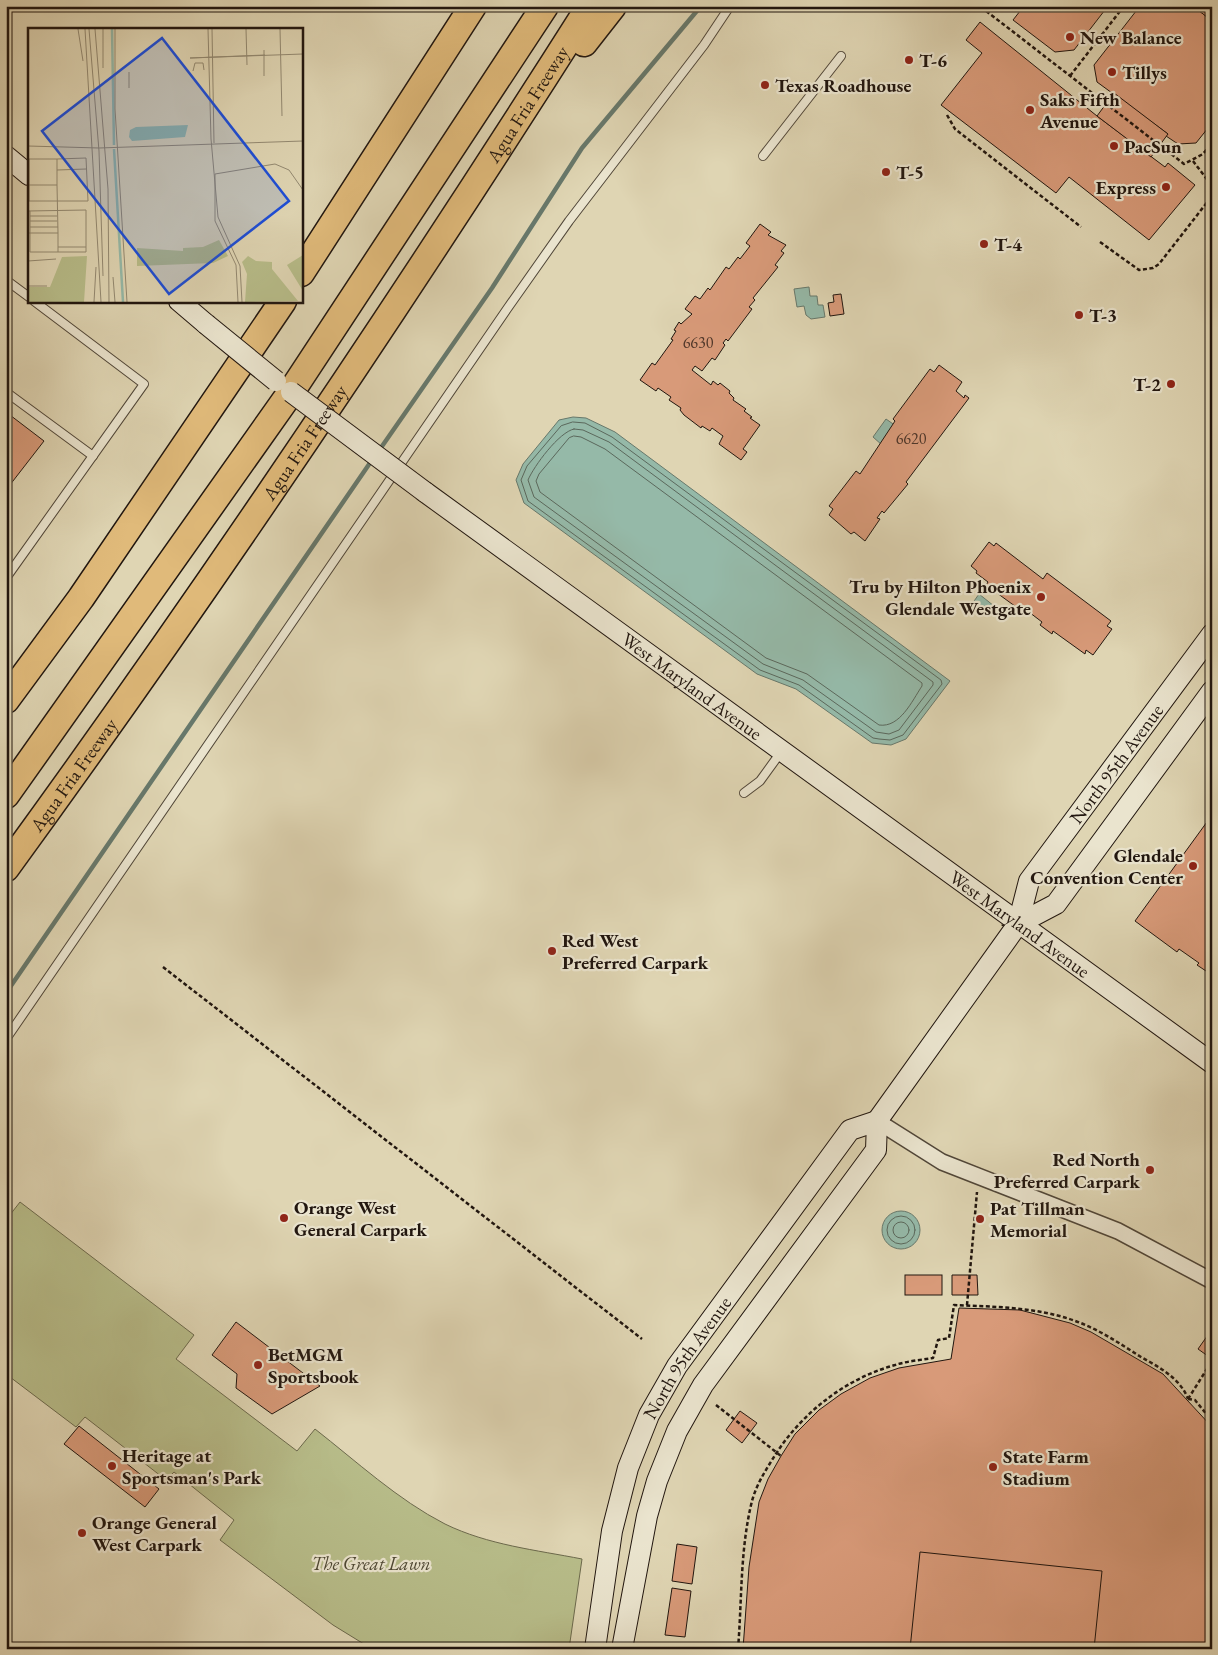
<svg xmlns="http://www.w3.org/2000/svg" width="1218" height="1655" viewBox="0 0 1218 1655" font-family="'EB Garamond',serif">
	<rect width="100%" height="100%" fill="#dfd5b3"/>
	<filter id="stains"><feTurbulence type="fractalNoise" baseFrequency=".004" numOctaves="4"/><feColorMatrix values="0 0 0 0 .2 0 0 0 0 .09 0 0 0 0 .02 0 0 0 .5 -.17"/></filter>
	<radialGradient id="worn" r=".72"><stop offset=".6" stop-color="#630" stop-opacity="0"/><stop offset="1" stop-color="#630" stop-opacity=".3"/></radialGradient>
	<path fill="#b7bc89" stroke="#6c694c" d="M 20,1202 L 194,1335 L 176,1359 L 297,1451 L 315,1429 C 356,1461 398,1500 445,1524 C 488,1545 536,1550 582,1559 L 569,1649 L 372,1649 L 333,1625 L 220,1540 L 234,1520 L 174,1472 L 166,1480 L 85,1417 L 76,1427 L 6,1374 L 6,1220 Z"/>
	<g fill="#95b9a8" stroke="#67786b">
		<polygon points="809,287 810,296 817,296 818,305 823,305 825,317 811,319 806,315 804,306 797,307 794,289"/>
		<polygon points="573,417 586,418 615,432 950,681 906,739 891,745 872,743 796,689 757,674 524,503 516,480 523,464 559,420"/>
		<polygon points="886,419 896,426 882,445 873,437"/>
		<polygon points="979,594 994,606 987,615 972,604"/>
		<circle cx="901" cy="1230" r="19"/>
	</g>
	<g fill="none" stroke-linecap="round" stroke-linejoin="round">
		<g stroke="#5b685c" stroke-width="1">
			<polygon points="573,422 585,423 612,437 941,680 942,684 903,735 890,740 879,739 873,738 799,685 760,670 528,501 521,480 527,466 561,426"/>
			<path d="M 574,429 L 583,430 L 609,442 L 933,682 L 933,685 L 899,730 L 889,734 L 876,732 L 803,680 L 763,664 L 534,497 L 528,480 C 534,466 559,432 574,429 Z"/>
			<path d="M 574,436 L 581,437 L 605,449 L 922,683 L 922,686 C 912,701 900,728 879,725 L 807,674 L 766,658 L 540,492 L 536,481 L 539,474 L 569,438 Z"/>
			<circle cx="901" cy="1230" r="14"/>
			<circle cx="901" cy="1230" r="8"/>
		</g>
		<g stroke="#67786b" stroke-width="4.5">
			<polyline points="378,452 492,288 582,148 701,6"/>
			<polyline points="6,993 372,460"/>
		</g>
	</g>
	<g fill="#d89a79" stroke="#21160f">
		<polygon points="1024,6 1108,6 1074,50 1055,52 1013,20"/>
		<polygon points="1140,6 1193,6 1212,21 1212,123 1196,143 1178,144 1166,136 1168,134 1097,82 1094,65"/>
		<polygon points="1193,6 1212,6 1212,21"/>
		<polygon points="980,22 1097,116 1165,167 1168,163 1195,185 1149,240 1069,177 1056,193 941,105 982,53 966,40"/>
		<polygon points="1114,93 1168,134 1151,157 1097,116"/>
		<polygon points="760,224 771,232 768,235 786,245 781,251 784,253 775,265 778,267 753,298 755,300 749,307 752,309 728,341 726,339 723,343 725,345 715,360 712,358 702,371 695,366 692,370 711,385 713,381 718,385 720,383 730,391 729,393 734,398 733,400 746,409 744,411 752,417 750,418 760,425 743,449 747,452 741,460 719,444 723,436 712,428 710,431 702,426 701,428 684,415 680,410 681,408 669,400 671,397 658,388 656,391 640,380 652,363 655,365 673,340 671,339 676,331 674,330 679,322 681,324 692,314 685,309 695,296 700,299 708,288 710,290 726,267 729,269 738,257 740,259 750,246 746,243"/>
		<polygon points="841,294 844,314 830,316 828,303 834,302 833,295"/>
		<polygon points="939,365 962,382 956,391 964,398 965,395 969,398 906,482 908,484 884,513 882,511 877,518 880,519 865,541 854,532 851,534 829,515 833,509 829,506 856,471 860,474 895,421 893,419 930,369 934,372"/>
		<polygon points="6,412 44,441 6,490"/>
		<polygon points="989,542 994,546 996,543 1043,579 1047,573 1111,621 1107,626 1112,629 1093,655 1086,650 1085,654 1053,631 1052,634 1040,625 1042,622 1025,609 1023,612 986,585 988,582 976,573 977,571 971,566"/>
		<polygon points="1212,815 1212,975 1197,965 1199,963 1179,949 1177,952 1135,921"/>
		<rect x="905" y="1275" width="37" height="20"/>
		<polygon points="952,1275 977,1275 978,1295 952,1295"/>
		<polygon points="959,1308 1020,1310 1070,1323 1091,1332 1163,1374 1212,1427 1212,1649 743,1649 749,1567 759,1502 768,1479 781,1456 795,1434 819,1410 841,1394 870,1378 899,1368 951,1359"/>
		<polygon points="236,1322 320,1386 272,1414 236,1388 237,1374 212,1355"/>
		<polygon points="1210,1332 1212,1334 1212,1359 1198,1349"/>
		<polygon points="740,1411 757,1423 742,1443 726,1430"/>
		<polygon points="79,1426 159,1489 145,1507 64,1444"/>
		<polygon points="677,1544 697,1547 692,1584 672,1581"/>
		<polygon points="920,1552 1102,1571 1094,1649 910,1649"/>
		<polygon points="672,1588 691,1591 685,1637 665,1635"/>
	</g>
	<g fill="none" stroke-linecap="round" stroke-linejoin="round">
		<defs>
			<g id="lane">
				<polyline points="763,156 841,56"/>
				<polyline points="6,280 29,297"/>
				<polyline points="6,392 93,456"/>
				<polyline points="6,578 144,384 34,301"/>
				<polyline points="744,793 760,781 781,752"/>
				<polyline points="6,1039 507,309 569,221 704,45 730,6"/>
			</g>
			<polyline id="street" points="877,1121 942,1162 1118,1231 1212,1281"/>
			<g id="secondary">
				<polyline points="6,156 29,175"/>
				<polyline points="179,301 206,324"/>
				<path id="s1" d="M 425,492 L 1212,1063"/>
				<polyline points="1018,924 1056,904 1212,691"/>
				<path id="s2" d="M 595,1649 L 612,1531 L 628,1468 L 649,1415 L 677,1366 L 850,1130 L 877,1121"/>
				<path id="s3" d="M 622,1649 L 647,1516 L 657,1481 L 677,1431 L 703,1385 L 876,1150 L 877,1121 L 1018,924 L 1029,881 L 1212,634"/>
			</g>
			<g id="highway">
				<polyline points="584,43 613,6"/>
				<polyline points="301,273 473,6"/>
				<polyline points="6,700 81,598 283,301"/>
				<polyline points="6,795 291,392 545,6"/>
				<path id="s4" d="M 6,868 C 210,588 404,299 590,6"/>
			</g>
		</defs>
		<use href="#lane" stroke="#504638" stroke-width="10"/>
		<use href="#street" stroke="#504638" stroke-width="18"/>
		<use href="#secondary" stroke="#21160f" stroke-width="22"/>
		<use href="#highway" stroke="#21160f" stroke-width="29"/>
		<g stroke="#21160f" stroke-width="2.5" stroke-dasharray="4 2.5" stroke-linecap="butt">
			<polyline points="981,7 1184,164 1203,154 1212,143"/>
			<polyline points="1070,76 1124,6"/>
			<polyline points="947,115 955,129 1081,227"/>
			<polyline points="1193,161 1212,186"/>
			<polyline points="1100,242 1139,270 1153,268 1159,264 1212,196"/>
			<polyline points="163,967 642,1339"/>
			<polyline points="967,1305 977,1192"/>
			<polyline points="1188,1399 1212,1361"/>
			<polyline points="1188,1399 1195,1400 1212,1421"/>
			<polyline points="716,1405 781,1456"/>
			<path d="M 738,1649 C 742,1600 740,1549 752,1501 C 756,1486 764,1473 772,1460 C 799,1415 844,1379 895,1365 C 907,1361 921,1360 933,1358 L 938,1340 L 949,1338 L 954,1305 C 1000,1307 1049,1307 1092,1328 C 1109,1336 1125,1347 1141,1357 C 1159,1367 1181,1379 1188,1399"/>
		</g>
		<use href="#lane" stroke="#eae4ce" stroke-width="8"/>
		<use href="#street" stroke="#eae4ce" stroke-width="15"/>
		<use href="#secondary" stroke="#eae4ce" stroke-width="20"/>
		<use href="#highway" stroke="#e0ba7a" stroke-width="26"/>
		<defs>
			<g id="secondary-bridge">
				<polyline points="206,324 276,381"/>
				<polyline points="291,392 425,492"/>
			</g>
		</defs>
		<use href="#secondary-bridge" stroke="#21160f" stroke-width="22" stroke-linecap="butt"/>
		<use href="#secondary-bridge" stroke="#eae4ce" stroke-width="20"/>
	</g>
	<g fill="#8f2418" stroke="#eae4ce" stroke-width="2">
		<circle cx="1070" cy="37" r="5"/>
		<circle cx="909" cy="60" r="5"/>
		<circle cx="1112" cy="72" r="5"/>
		<circle cx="765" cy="85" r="5"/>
		<circle cx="1030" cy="110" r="5"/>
		<circle cx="1114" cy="146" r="5"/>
		<circle cx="886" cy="172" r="5"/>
		<circle cx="1166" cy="187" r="5"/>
		<circle cx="984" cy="244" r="5"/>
		<circle cx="1079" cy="315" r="5"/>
		<circle cx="1171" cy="384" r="5"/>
		<circle cx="1041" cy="597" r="5"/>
		<circle cx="1193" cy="866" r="5"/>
		<circle cx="552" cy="951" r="5"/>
		<circle cx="1150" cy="1170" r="5"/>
		<circle cx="284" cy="1218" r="5"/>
		<circle cx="980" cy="1219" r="5"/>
		<circle cx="258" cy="1365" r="5"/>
		<circle cx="112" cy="1466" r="5"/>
		<circle cx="993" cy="1467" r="5"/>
		<circle cx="82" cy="1533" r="5"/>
	</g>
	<g text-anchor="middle" stroke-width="4.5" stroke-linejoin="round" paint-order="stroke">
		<g font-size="16" fill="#4f372a">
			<text x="698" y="348">6630</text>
			<text x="911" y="444">6620</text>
		</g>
		<g font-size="19" font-weight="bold" fill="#21160f" stroke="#eae4ce" text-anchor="start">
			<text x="1080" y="44">New Balance</text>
			<text x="919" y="67">T-6</text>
			<text x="1122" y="79">Tillys</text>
			<text x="775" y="92">Texas Roadhouse</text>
			<text x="1040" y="106">Saks Fifth<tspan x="1040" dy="22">Avenue</tspan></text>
			<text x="1124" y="153">PacSun</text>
			<text x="896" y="179">T-5</text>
			<text x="1156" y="194" text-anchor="end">Express</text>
			<text x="994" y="251">T-4</text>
			<text x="1089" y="322">T-3</text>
			<text x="1161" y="391" text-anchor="end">T-2</text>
			<text x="1031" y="593" text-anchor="end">Tru by Hilton Phoenix<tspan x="1031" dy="22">Glendale Westgate</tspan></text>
			<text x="1183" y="862" text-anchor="end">Glendale<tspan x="1183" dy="22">Convention Center</tspan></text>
			<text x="562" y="947">Red West<tspan x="562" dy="22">Preferred Carpark</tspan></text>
			<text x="1140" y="1166" text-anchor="end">Red North<tspan x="1140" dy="22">Preferred Carpark</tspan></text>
			<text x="294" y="1214">Orange West<tspan x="294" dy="22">General Carpark</tspan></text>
			<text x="990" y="1215">Pat Tillman<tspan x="990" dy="22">Memorial</tspan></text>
			<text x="268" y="1361">BetMGM<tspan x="268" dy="22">Sportsbook</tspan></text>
			<text x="122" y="1462">Heritage at<tspan x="122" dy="22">Sportsman's Park</tspan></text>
			<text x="1003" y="1463">State Farm<tspan x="1003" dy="22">Stadium</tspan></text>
			<text x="92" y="1529">Orange General<tspan x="92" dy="22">West Carpark</tspan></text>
		</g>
		<g font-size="19" fill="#21160f" stroke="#eae4ce">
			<text dy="7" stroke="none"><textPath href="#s4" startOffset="925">Agua Fria Freeway</textPath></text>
			<text dy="7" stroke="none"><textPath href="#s4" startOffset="520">Agua Fria Freeway</textPath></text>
			<text dy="7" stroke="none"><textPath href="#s1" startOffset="330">West Maryland Avenue</textPath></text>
			<text dy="7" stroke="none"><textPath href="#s3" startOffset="1032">North 95th Avenue</textPath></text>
			<text dy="7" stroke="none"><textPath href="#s4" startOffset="115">Agua Fria Freeway</textPath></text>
			<text dy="7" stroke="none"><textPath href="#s1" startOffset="735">West Maryland Avenue</textPath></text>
			<text dy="7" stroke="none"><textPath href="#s2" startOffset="310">North 95th Avenue</textPath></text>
		</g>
		<g font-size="19" font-style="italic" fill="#4e4834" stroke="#eae4ce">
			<text x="371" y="1570">The Great Lawn</text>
		</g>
	</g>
	<g transform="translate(28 28)">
		<rect width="275" height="275" fill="#dfd5b3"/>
		<path d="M 191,212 L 200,228 L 185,235 L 109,238 L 109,220 L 155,223 L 155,220 L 175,219 ZM 275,227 L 275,263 L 259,237 ZM 59,228 L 56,274 L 0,274 L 0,259 L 22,259 L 34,229 ZM 220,228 L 228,233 L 244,234 L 244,241 L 270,273 L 217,274 L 219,246 L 214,234 Z" fill="#b7bc89"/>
		<path d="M 160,97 L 157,109 L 104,113 L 101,109 L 102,102 L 108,99 Z" fill="#95b9a8"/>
		<path fill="none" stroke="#95b9a8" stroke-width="2.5" d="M 84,1 L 86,117M 86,121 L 95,274"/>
		<path fill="none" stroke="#938971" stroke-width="1" d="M 50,1 L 55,33M 57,1 L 73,274M 61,1 L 71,123 L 75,248M 67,1 L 80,161 L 81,274M 87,1 L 87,81 L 99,274M 180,1 L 183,111 L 190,189 L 212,238 L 214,274M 184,1 L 186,115M 218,1 L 219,37M 252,1 L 254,88M 236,22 L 236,48M 162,30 L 275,26M 162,30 L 237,27M 75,40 L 75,1M 165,43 L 167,35 L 175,35 L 176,42M 101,44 L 101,60M 0,118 L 71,120 L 275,113M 29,131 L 1,131 L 1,173 L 60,173 L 58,130 L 29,131 L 29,157M 29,142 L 58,141M 187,146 L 187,193 L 208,237 L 210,274M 187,146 L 247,136 L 261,142 L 275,162M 0,157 L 29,157 L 30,205M 0,183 L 58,182 L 58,224 L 2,224 L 2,183M 2,188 L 29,188M 2,193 L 29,193M 2,199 L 30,199M 0,205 L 30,205 L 30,224M 30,219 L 58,219M 0,233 L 28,231M 85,249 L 87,274M 0,258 L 19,258M 66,274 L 68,239"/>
		<path fill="#1d4ed8" fill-opacity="0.15" stroke="#1d4ed8" stroke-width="2.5" d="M 134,10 L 261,173 L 141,266 L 14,103 Z"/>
		<rect width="275" height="275" fill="none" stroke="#21160f" stroke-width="2.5"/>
	</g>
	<rect width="1218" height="1655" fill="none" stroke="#dfd5b3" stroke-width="25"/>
	<rect x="8" y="8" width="1203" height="1640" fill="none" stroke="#21160f" stroke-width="2.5"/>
	<rect x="12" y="12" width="1193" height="1630" fill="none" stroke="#21160f"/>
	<rect width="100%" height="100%" filter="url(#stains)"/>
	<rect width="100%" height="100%" fill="url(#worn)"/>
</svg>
